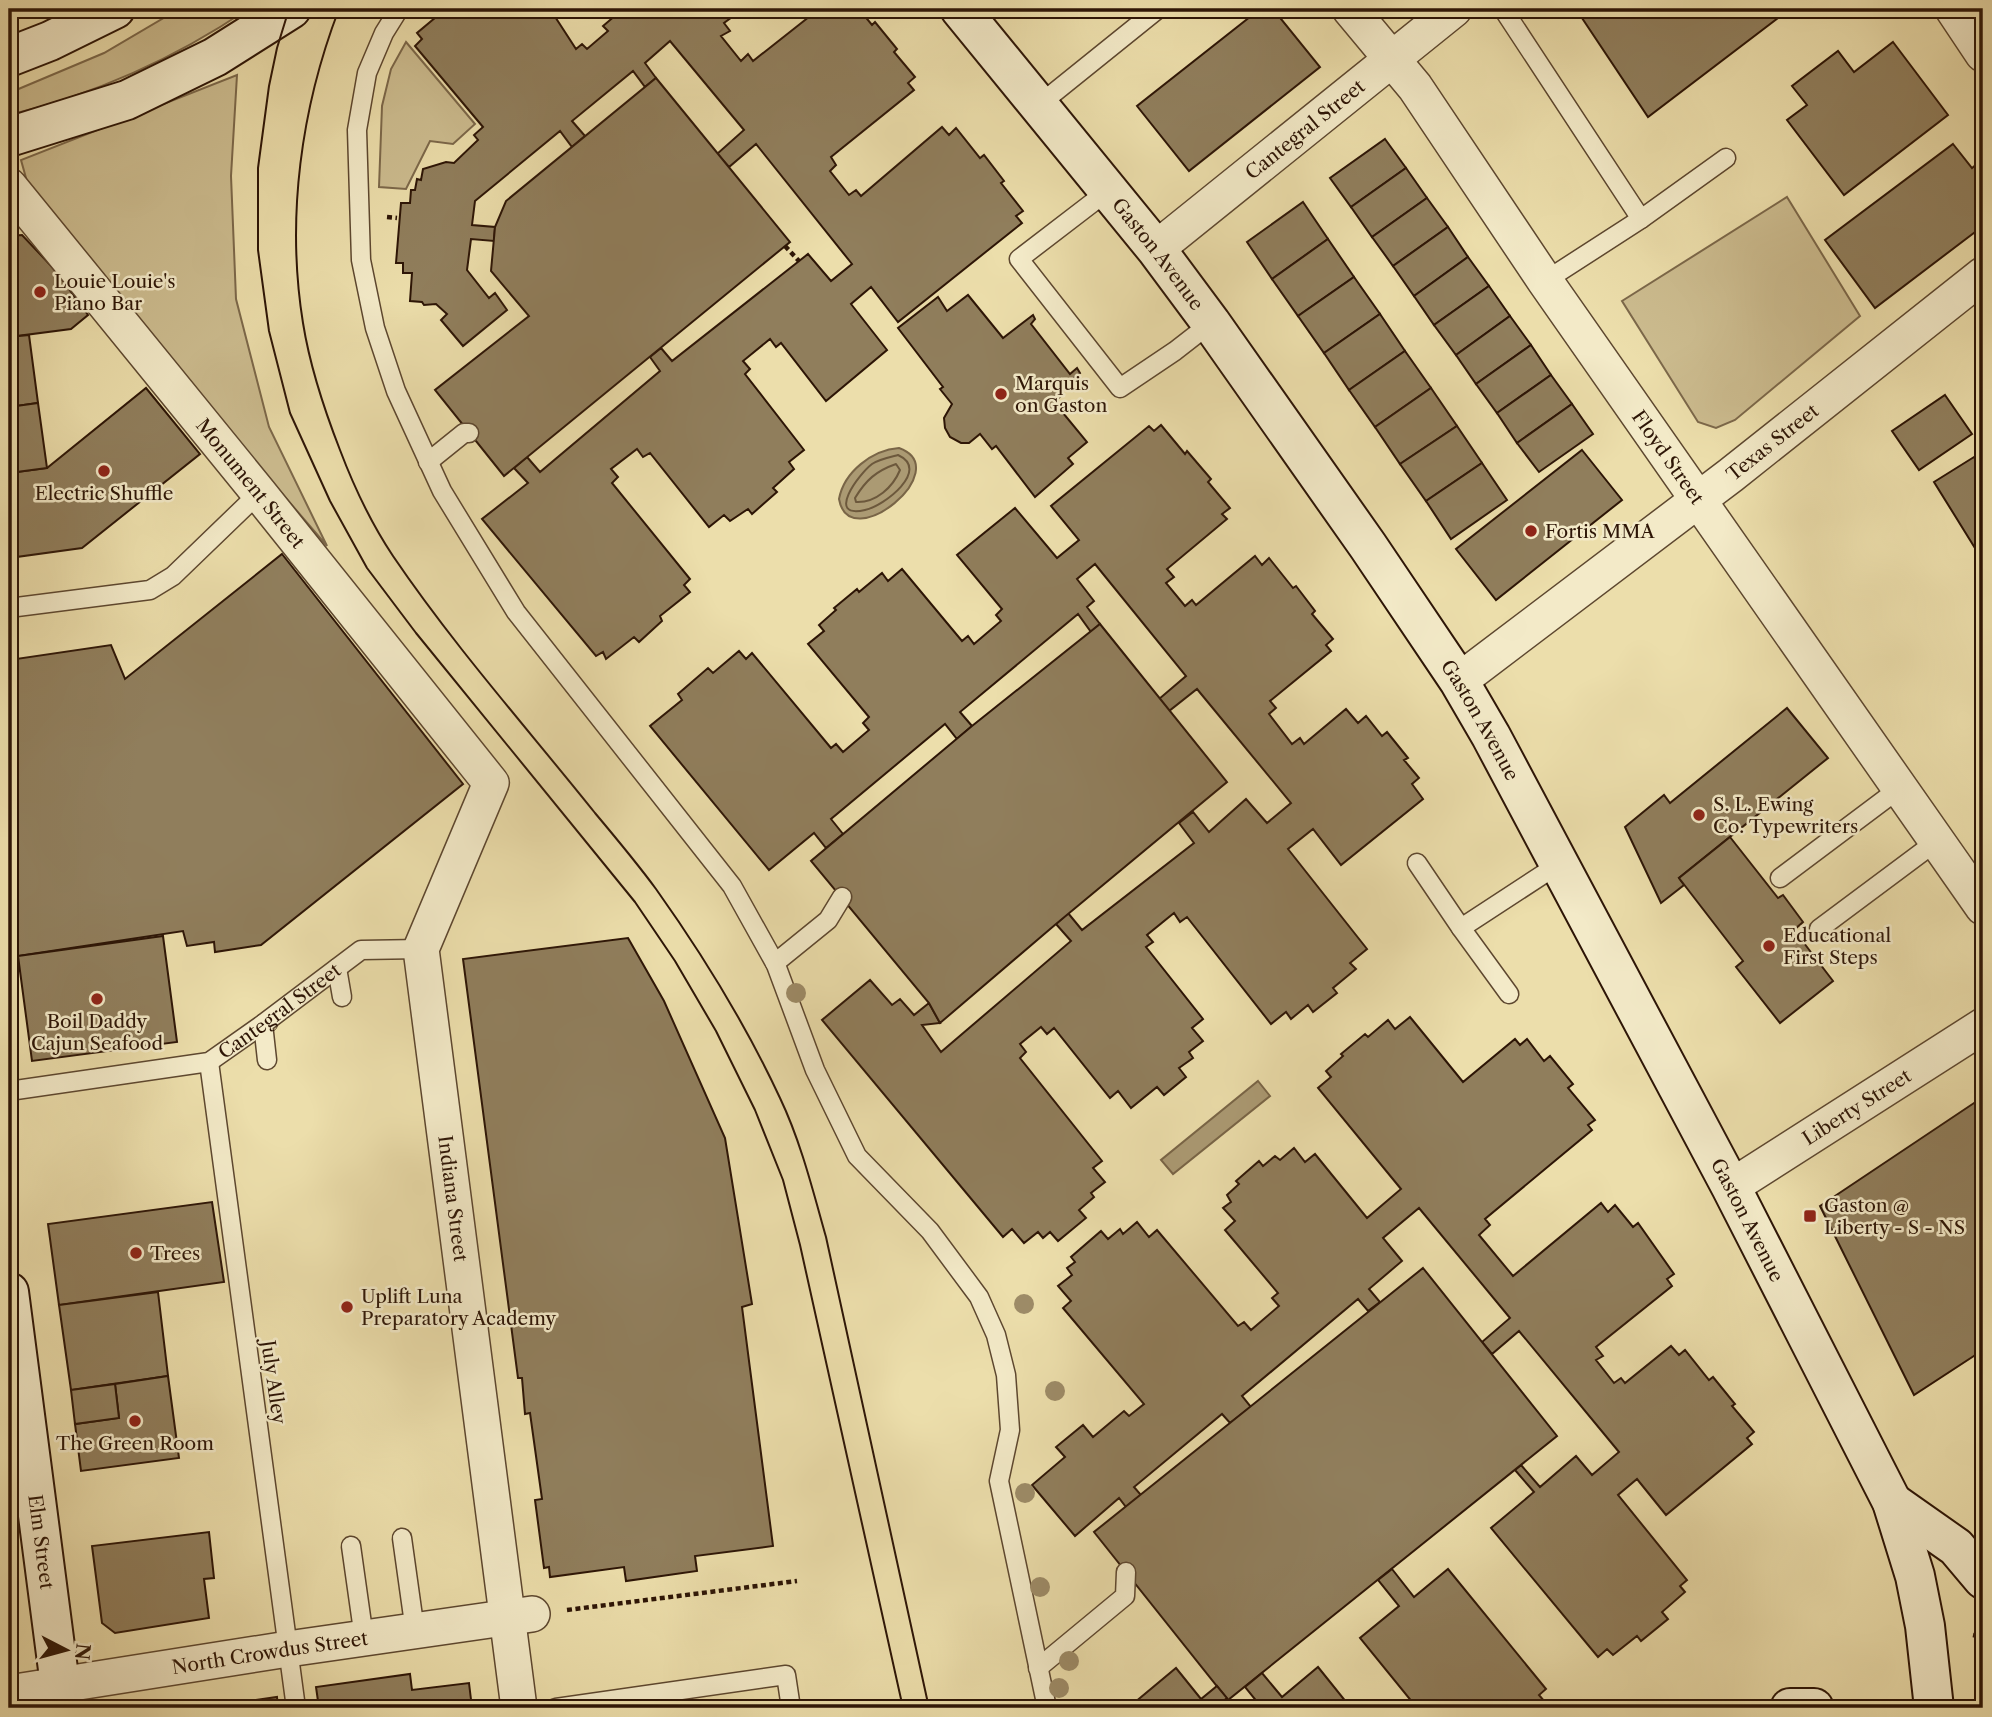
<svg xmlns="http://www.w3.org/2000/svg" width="1992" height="1717" viewBox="0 0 1992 1717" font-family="'Libre Caslon Text',serif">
	<rect width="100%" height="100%" fill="#ecdeab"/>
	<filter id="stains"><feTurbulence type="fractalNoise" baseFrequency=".00286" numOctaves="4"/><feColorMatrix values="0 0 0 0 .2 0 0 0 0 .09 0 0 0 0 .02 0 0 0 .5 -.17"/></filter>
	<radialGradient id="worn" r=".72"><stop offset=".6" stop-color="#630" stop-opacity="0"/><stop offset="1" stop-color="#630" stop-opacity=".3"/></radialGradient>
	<g fill="#ccbc8f" stroke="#7c684a" stroke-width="2">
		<path d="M 179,9 L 248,9 C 174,59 96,94 9,115 L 9,93 L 104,53 Z"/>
		<polygon points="406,42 475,124 453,144 430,141 406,189 379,187 382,106 391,69"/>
		<polygon points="237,75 231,176 236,299 269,427 327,546 33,203 21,160"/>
		<polygon points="1787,197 1860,316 1735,420 1716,428 1698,422 1622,301"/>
	</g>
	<g fill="#ab9a73" stroke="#796547" stroke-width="2">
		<path d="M 899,448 C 957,469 849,557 839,499 C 844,472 872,450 899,448 Z"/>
		<polygon points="1258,1081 1270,1096 1173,1174 1161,1160"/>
	</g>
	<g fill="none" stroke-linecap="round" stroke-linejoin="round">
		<g stroke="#6c583c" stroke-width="2">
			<path d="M 898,455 C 931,470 884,506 865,510 C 825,519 859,474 872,464 C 879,459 890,457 898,455 Z"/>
			<path d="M 896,464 L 900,470 C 893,487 876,503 856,502 L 855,498 C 866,480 876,471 896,464 Z"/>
		</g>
	</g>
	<g fill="#907e5c" stroke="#2d1506" stroke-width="2">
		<polygon points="438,9 550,9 576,49 582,44 587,49 608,31 603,26 623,9 743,9 724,23 730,31 721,36 741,61 748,54 753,61 819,9 859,9 872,25 875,22 897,49 894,52 915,77 908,83 914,90 831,157 836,165 830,171 849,195 856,190 861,196 942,127 949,135 956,128 980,158 984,155 1004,181 1001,183 1023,211 1016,216 1022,223 898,322 871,287 851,304 887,350 826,401 781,343 776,347 770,339 743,361 750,369 745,374 804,450 789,462 794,469 773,488 777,492 752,514 748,509 730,521 724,515 709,527 650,453 643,457 637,449 611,469 618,477 612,483 690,579 684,585 690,592 660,616 662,621 639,642 634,637 606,659 603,652 596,656 482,519 528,483 514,468 527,457 540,472 660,371 650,357 661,348 672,361 808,254 831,281 852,264 756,144 729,167 717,154 744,130 670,41 645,63 656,78 645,87 633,71 572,121 585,136 572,147 560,131 475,201 472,225 495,227 494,241 471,239 467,270 489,298 495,293 507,310 463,346 441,320 447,314 436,304 424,305 422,302 410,301 412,273 403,273 403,263 396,263 401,203 410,203 411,190 415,190 417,179 421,180 423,169 446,162 454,163 478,140 474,135 483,127 415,46 422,39 417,33 442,12"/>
		<polygon points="1260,9 1273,9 1320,67 1189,171 1137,106"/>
		<polygon points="1576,9 1790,9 1648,117"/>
		<polygon points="1893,42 1948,115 1844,195 1787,120 1807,105 1792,86 1838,51 1854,72"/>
		<polygon points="656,78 790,242 504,476 435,390 529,316 491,271 495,227 506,201"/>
		<polygon points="1385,139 1406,168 1351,207 1330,178"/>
		<polygon points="1953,144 1972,168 1983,159 1983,184 1981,186 1983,188 1983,226 1875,308 1825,240"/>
		<polygon points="1406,168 1427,198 1372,237 1351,207"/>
		<polygon points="1427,198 1448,227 1393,266 1372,237"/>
		<polygon points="1303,202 1328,239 1272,279 1247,242"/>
		<polygon points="1448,227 1468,257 1414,296 1393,266"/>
		<polygon points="22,235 55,270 88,315 71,329 9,337 9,236"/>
		<polygon points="1328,239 1354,277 1298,316 1272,279"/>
		<polygon points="1468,257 1489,286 1434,325 1414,296"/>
		<polygon points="1354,277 1380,314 1324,353 1298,316"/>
		<polygon points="1489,286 1510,316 1456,355 1434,325"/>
		<polygon points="968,295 1003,338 1033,315 1035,319 1031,324 1070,374 1077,368 1080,373 1057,392 1061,396 1054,402 1087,442 1068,458 1073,464 1035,497 996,446 992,449 980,434 969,443 961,443 950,437 945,428 944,418 952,404 940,389 943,387 898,328 938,297 947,311"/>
		<polygon points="1380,314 1405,351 1349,390 1324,353"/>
		<polygon points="1510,316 1531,345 1476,384 1456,355"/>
		<polygon points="29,335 38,403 9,407 9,337"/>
		<polygon points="1531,345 1551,375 1497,413 1476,384"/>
		<polygon points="1405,351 1431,388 1375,427 1349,390"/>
		<polygon points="1551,375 1572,404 1517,443 1497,413"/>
		<polygon points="146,388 200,454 82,548 9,558 9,473 47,468"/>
		<polygon points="1431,388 1457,426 1400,464 1375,427"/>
		<polygon points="1945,395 1972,434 1919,470 1892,431"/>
		<polygon points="38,403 47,468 9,473 9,407"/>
		<polygon points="1572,404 1593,434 1539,472 1517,443"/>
		<polygon points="1161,425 1185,454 1187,451 1211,479 1208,482 1230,508 1222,514 1227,519 1167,569 1174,577 1166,583 1185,606 1192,600 1196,605 1255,556 1262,565 1269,558 1293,588 1296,586 1315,611 1312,614 1333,639 1326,645 1331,651 1270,701 1276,708 1269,714 1292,744 1300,738 1304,744 1346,709 1358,723 1366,716 1382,736 1387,732 1408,758 1404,760 1419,778 1412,784 1423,799 1341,865 1313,829 1288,849 1367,949 1350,963 1356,969 1333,988 1337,993 1313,1012 1308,1005 1291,1019 1286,1012 1271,1024 1187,917 1180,922 1174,913 1147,935 1153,942 1146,947 1203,1019 1192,1028 1203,1041 1189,1052 1193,1058 1179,1068 1186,1077 1164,1095 1157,1087 1131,1108 1118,1091 1110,1098 1054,1028 1047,1034 1041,1027 1020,1044 1026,1052 1020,1058 1102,1161 1093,1168 1105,1182 1091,1193 1094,1197 1079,1210 1086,1218 1058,1241 1050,1232 1043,1238 1038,1232 1024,1243 1012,1229 1003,1237 822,1020 870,980 892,1005 900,999 914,1015 929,1003 940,1023 922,1025 941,1052 1071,941 1056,924 1068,913 1082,930 1194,843 1179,823 1193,812 1209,832 1246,799 1267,823 1291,803 1197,689 1169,711 1159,699 1186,676 1095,564 1077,579 1094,601 1087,607 1100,624 1091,632 1078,614 960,712 972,726 957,739 945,724 831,819 843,834 826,848 814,833 769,870 650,726 682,700 678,694 708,668 713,673 739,651 746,659 752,653 831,748 836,744 843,752 869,730 863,723 869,717 808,644 824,631 819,625 836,610 834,608 857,589 859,592 882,573 888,581 902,569 962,641 968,636 974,644 1001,621 996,615 1002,609 957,555 1015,508 1057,558 1079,540 1051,506 1149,426 1154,431"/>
		<polygon points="1457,426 1482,463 1426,501 1400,464"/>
		<polygon points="1582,450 1622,500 1496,600 1456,549"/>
		<polygon points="1974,457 1983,471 1983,561 1934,482"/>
		<polygon points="1482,463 1507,500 1451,539 1426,501"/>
		<polygon points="282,554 463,784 261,945 215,952 214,942 187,946 183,931 18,956 9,892 9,660 111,645 125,679"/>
		<polygon points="1100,624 1227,782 1056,924 940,1023 929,1003 811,861 972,726"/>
		<polygon points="1787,708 1828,758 1679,878 1684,885 1661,903 1625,827 1664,795 1670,803"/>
		<polygon points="1730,837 1778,898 1783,895 1803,922 1794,930 1833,981 1780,1023 1736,967 1743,961 1679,878"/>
		<polygon points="163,936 177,1042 32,1061 18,956"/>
		<polygon points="628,938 664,1001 725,1138 752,1304 742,1307 773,1546 695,1556 697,1571 626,1581 624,1567 550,1577 549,1567 544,1568 535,1500 542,1499 530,1413 525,1414 522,1378 518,1378 463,959"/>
		<polygon points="1410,1017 1463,1082 1515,1039 1520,1045 1527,1039 1544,1061 1550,1056 1573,1084 1568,1088 1595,1120 1588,1125 1592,1130 1485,1219 1490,1225 1479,1235 1513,1276 1601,1203 1608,1212 1615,1205 1633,1227 1638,1223 1674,1274 1667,1279 1672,1286 1596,1347 1603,1356 1596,1360 1614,1383 1621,1378 1625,1383 1671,1346 1679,1355 1685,1350 1709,1380 1713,1377 1735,1404 1732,1406 1754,1432 1747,1438 1752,1444 1666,1515 1637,1479 1618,1495 1687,1580 1680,1586 1685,1592 1662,1612 1668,1619 1641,1641 1637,1636 1613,1655 1607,1649 1598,1657 1491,1528 1534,1492 1515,1470 1521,1465 1540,1487 1576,1456 1592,1475 1619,1452 1519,1331 1492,1354 1482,1342 1510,1318 1419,1208 1383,1238 1402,1261 1369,1289 1380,1302 1368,1311 1358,1299 1242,1396 1251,1407 1230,1423 1222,1414 1134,1487 1141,1495 1126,1507 1119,1498 1075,1536 1032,1485 1065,1457 1056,1447 1083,1425 1093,1437 1124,1411 1129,1416 1144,1404 1063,1308 1071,1301 1058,1286 1072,1275 1067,1268 1075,1262 1071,1257 1101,1231 1108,1239 1120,1229 1123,1234 1137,1222 1149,1237 1157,1230 1238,1326 1244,1322 1251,1330 1279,1306 1272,1298 1278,1293 1225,1230 1235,1221 1223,1208 1231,1202 1227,1195 1239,1184 1236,1181 1259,1161 1263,1166 1275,1156 1280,1160 1294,1148 1305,1162 1315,1154 1367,1218 1401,1189 1318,1088 1331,1077 1326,1071 1343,1056 1341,1054 1365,1034 1368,1037 1388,1020 1395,1029"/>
		<polygon points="1983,1097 1983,1350 1914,1395 1820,1206"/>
		<polygon points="212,1202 224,1282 59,1305 48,1224"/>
		<polygon points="1423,1268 1557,1436 1228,1700 1094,1532"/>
		<polygon points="158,1292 168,1376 71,1390 59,1305"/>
		<polygon points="168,1376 179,1458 81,1471 75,1424 119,1418 115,1384"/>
		<polygon points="115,1384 119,1418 75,1424 71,1390"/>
		<polygon points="209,1532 214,1578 204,1579 209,1618 115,1633 102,1623 92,1546"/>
		<polygon points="1392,1569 1414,1597 1448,1569 1546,1689 1539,1695 1545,1702 1537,1708 1417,1708 1360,1638 1399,1606 1378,1580"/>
		<polygon points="1318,1667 1351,1708 1262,1708 1245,1687 1262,1673 1282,1697"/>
		<polygon points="1176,1668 1201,1699 1217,1686 1227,1698 1215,1708 1128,1708"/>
		<polygon points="410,1674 412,1690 469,1683 472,1708 319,1708 316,1687"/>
		<polygon points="277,1697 278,1708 198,1708"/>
	</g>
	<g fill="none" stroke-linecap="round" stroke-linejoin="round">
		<defs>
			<g id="lane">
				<polyline points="399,9 384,33 367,73 357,130 361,260 375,328 396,391 442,491 516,612 732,886 776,965 815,1070 857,1156 930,1231 979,1297 996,1335 1006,1375 1010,1430 999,1481 1047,1708"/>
				<polyline points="1503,9 1641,219"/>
				<polyline points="1040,104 1158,9"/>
				<polyline points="1109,190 1019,259 1120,388 1175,351 1211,323"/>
				<polyline points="1545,281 1641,219 1726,158"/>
				<polyline points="428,462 464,433 469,433"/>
				<polyline points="9,608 150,590 173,576 259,493"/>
				<polyline points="1417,863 1461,928"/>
				<polyline points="1780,878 1900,788"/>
				<polyline points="1819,929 1937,841"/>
				<polyline points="775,963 828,920 842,897"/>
				<polyline points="337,968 342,997"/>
				<polyline points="1509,994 1461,928 1559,864"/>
				<polyline points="263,1024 267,1060"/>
				<polyline points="209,1062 296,1708"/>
				<path id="s1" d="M 9,1091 L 209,1062 L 263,1024 L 361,950 L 421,949"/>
				<polyline points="402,1538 415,1631"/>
				<polyline points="351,1546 364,1638"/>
				<polyline points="1038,1668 1125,1596 1126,1572"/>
				<polyline points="556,1708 786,1675 791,1708"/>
			</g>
			<g id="street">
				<path id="s2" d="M 1350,9 L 1415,87 L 1545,281 L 1983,907"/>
				<polyline points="1953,9 1983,54"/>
				<path id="s3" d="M 9,186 L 259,493 L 491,783 L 421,949 L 519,1708"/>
				<path id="s4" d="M 1156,249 L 1454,9"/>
				<path id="s5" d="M 1459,681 L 1731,475 L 1983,275"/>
				<path id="s6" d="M 1731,1187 L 1983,1026"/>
				<path id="s7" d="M 9,1693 L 288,1649 L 532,1614"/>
			</g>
			<g id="secondary">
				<path id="s8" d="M 960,9 L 1156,249 L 1211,323 L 1368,546 L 1459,681 L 1491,736 L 1731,1187 L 1892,1502 L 1915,1576 L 1925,1626 L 1934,1708"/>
				<polyline points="9,57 50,41 115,9"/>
				<polyline points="9,137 127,100 215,57 291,9"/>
				<path id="s9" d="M 9,1292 L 63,1708"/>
				<polyline points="1892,1502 1956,1547 1983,1579"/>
				<polyline points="1790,1708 1814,1708"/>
			</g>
		</defs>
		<use href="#lane" stroke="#5d472f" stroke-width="21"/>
		<use href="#street" stroke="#5d472f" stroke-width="38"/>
		<use href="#secondary" stroke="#2d1506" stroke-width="42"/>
		<g stroke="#2d1506" stroke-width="4.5" stroke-dasharray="5 3.5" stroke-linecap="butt">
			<polyline points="387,217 397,218"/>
			<polyline points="785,246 799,261"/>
			<polyline points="567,1610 797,1581"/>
			<polyline points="1973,1635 1983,1637"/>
		</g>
		<use href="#lane" stroke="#f3eac8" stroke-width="18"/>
		<use href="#street" stroke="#f3eac8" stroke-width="35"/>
		<use href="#secondary" stroke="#f3eac8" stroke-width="38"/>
		<g stroke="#2d1506" stroke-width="2">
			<polyline points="289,9 277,48 269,86 258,168 258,250 269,331 290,413 330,501 367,568 416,633 635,902 675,961 716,1031 755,1110 783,1180 800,1245 903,1708"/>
			<path d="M 339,9 C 301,108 286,218 303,323 C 310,367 324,409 340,450 C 354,487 371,523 393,556 C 454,646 527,728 595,813 C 616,838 637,863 656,889 C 703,955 746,1025 780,1098 C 801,1142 813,1191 826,1237 L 929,1708"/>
		</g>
	</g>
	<g fill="#9d8b67">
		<circle cx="796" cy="993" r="10"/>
		<circle cx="1024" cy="1304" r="10"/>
		<circle cx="1055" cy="1391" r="10"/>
		<circle cx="1025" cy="1493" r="10"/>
		<circle cx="1040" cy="1587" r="10"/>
		<circle cx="1069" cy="1661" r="10"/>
		<circle cx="1059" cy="1688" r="10"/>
	</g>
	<g fill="#8f2418" stroke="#f3eac8" stroke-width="2.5">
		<circle cx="40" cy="292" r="7"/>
		<circle cx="1001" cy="394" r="7"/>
		<circle cx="104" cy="471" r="7"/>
		<circle cx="1531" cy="531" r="7"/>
		<circle cx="1699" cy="815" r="7"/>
		<circle cx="1769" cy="946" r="7"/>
		<circle cx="97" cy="999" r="7"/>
		<rect x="1803" y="1209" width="14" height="14" rx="3.5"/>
		<circle cx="136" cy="1253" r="7"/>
		<circle cx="347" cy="1307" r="7"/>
		<circle cx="135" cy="1421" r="7"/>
	</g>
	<g text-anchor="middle" stroke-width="5" stroke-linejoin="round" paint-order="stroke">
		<g font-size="19" fill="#2d1506" stroke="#f3eac8">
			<text dy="7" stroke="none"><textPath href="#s4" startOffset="191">Cantegral Street</textPath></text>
			<text dy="7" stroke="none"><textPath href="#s8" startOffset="315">Gaston Avenue</textPath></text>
			<text dy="7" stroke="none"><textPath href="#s5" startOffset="394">Texas Street</textPath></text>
			<text dy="7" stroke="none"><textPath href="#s2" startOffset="550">Floyd Street</textPath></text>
			<text dy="7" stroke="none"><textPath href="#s3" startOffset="383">Monument Street</textPath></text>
			<text dy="7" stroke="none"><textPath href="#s8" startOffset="882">Gaston Avenue</textPath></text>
			<text dy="7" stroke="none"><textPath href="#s1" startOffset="289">Cantegral Street</textPath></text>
			<text dy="7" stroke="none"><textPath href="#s6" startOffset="149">Liberty Street</textPath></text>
			<text dy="7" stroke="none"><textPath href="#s3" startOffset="1199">Indiana Street</textPath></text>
			<text dy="7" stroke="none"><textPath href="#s8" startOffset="1449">Gaston Avenue</textPath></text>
			<text transform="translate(274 1382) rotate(82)" y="7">July Alley</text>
			<text dy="7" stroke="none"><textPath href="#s9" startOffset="252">Elm Street</textPath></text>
			<text dy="7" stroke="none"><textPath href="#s7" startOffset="264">North Crowdus Street</textPath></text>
		</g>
		<g font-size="19" fill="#2d1506" stroke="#f3eac8" text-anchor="start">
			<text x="54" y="288">Louie Louie's<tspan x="54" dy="22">Piano Bar</tspan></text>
			<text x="1015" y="390">Marquis<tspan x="1015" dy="22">on Gaston</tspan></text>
			<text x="104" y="500" text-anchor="middle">Electric Shuffle</text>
			<text x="1545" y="538">Fortis MMA</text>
			<text x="1713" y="811">S. L. Ewing<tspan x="1713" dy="22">Co. Typewriters</tspan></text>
			<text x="1783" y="942">Educational<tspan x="1783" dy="22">First Steps</tspan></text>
			<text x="97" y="1028" text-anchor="middle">Boil Daddy<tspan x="97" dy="22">Cajun Seafood</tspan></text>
			<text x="1824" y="1212">Gaston @<tspan x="1824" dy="22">Liberty - S - NS</tspan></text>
			<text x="150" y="1260">Trees</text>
			<text x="361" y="1303">Uplift Luna<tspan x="361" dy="22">Preparatory Academy</tspan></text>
			<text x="135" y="1450" text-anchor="middle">The Green Room</text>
		</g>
	</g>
	<rect width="1992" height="1717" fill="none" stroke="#ecdeab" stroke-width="35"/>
	<rect x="10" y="10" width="1971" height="1696" fill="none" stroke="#2d1506" stroke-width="3.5"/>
	<rect x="18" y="18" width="1957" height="1682" fill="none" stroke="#2d1506" stroke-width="2"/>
	<g transform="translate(66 1650) rotate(96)" stroke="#f3eac8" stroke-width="5" paint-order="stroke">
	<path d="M0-5L12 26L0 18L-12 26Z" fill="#2d1506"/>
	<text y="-10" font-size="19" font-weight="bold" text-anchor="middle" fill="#2d1506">N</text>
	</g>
	<rect width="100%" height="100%" filter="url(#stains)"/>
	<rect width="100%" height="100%" fill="url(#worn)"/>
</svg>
